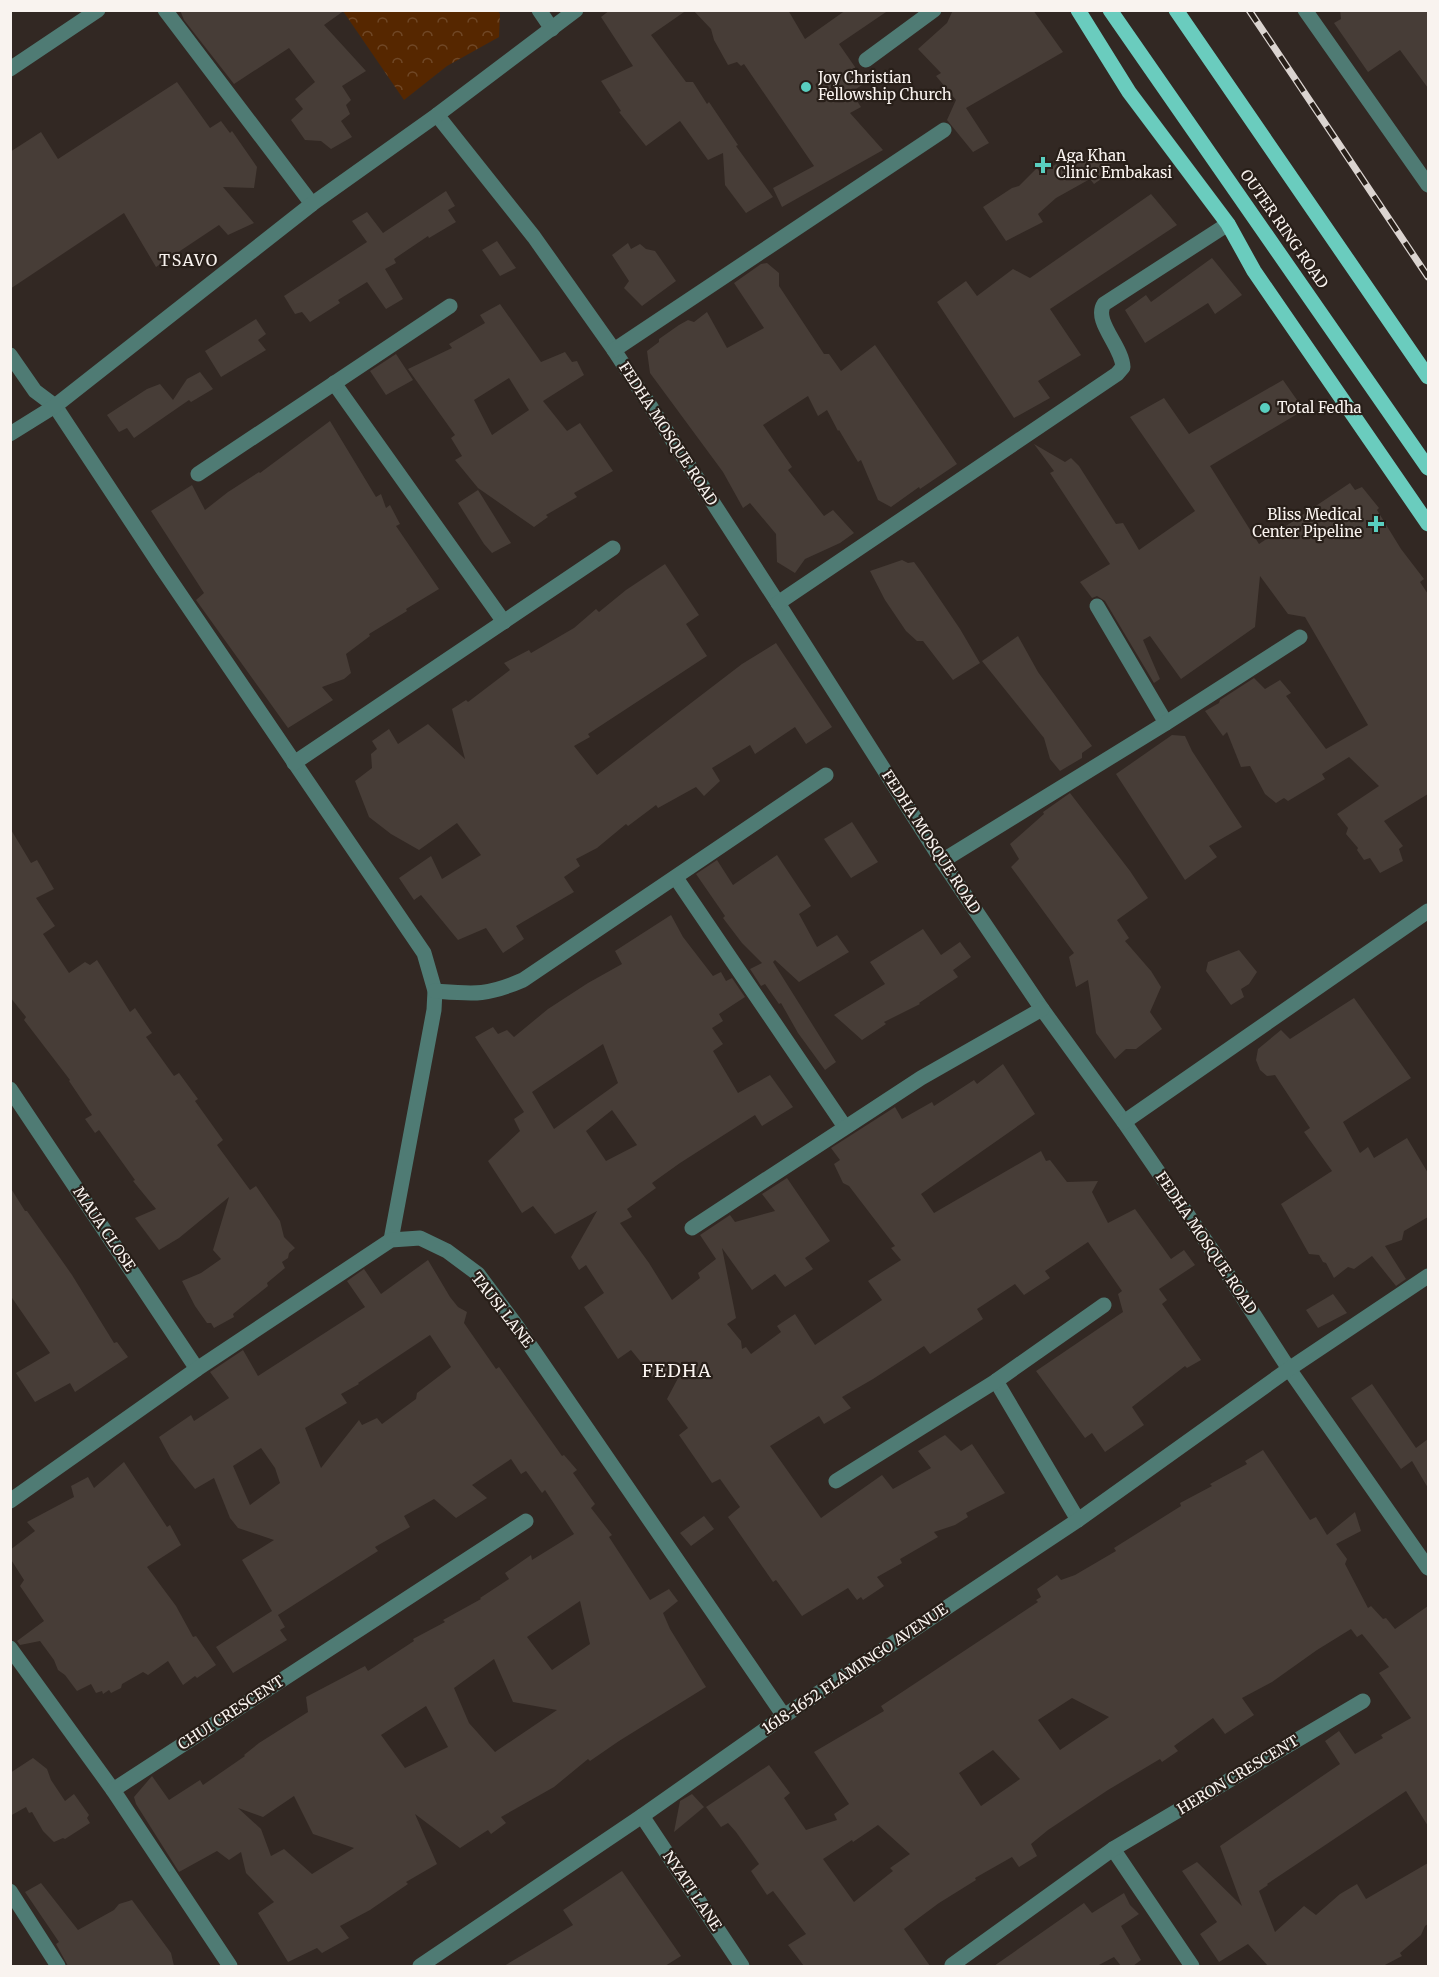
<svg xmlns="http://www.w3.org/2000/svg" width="1439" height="1977" viewBox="0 0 1439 1977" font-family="Merriweather,serif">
	<defs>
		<pattern id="park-crowns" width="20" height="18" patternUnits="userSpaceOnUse" patternTransform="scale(1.5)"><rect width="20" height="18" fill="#562700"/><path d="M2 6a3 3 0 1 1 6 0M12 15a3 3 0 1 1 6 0" fill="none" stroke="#6f4726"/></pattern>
	</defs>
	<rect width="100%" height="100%" fill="#322823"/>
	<polygon fill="url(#park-crowns)" points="343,11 498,11 500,14 499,37 447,66 404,100"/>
	<g fill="#473d37" fill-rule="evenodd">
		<polygon points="180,10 345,10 324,25 366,71 342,86 351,100 346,105 350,114 341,121 352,137 331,149 321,141 305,140 291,120 303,109 295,99 315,82 289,48 234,84 184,20"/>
		<polygon points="610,10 687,10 651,35 686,82 693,82 707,104 709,102 738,145 736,146 773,197 746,213 725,185 723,153 708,160 680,121 646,146 619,112 621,111 601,81 633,66 601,17"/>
		<polygon points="693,10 788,10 805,39 846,10 889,10 839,44 855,67 855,72 862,85 851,92 861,107 850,113 883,150 782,207 773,188 814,166 744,64 741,66 737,62 728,65 714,40 711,29"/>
		<polygon points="953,10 1033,10 1063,52 966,108 989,143 973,152 947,120 956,100 936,76 941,73 918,49 947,23"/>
		<polygon points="1340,10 1428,10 1428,88 1400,50 1368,72 1334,23 1341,19"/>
		<polygon points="177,82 210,128 221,121 230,133 232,131 257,167 254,188 223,187 254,223 228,235 219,225 156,267 124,213 10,289 10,152 41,132 58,159"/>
		<polygon points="1098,150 1112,163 1110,164 1115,169 1094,184 1090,179 1056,198 1038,214 1043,222 1006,241 983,207 1012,188 1019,186 1037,168 1041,174 1056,164 1065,172"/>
		<polygon points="446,191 455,206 448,210 456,222 429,238 428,236 394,259 396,263 385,269 403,299 386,309 367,282 338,300 340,303 310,322 302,312 295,314 284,296 367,242 352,221 367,212 383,233"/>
		<polygon points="1151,194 1177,225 1050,309 1081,355 1038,381 1050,398 1014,418 937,302 966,281 977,296 1013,269 1030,278"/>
		<polygon points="497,241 516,268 500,276 482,250"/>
		<polygon points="628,243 631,249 640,244 646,249 655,251 676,281 642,306 624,288 629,281 612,255"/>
		<polygon points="1212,258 1242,295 1215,314 1208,303 1145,343 1125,310 1146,295 1151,302"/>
		<polygon points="767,263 779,273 779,286 824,354 829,354 841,371 875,345 957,464 920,489 919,487 891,507 878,500 861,460 858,462 839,430 838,431 827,410 818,416 808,396 763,425 792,467 788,470 824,516 833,510 854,533 840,543 805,559 795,573 777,562 776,534 750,503 743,508 723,472 650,373 647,351 659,342 659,339 679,325 688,320 694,322 707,312 727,348 764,328 734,283 761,264"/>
		<path d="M 500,304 L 541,362 L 565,352 L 572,362 L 577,361 L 584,375 L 543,401 L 567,431 L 580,423 L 613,471 L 574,493 L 577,497 L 546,515 L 548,517 L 534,527 L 478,488 L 455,460 L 462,456 L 451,438 L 455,435 L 408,369 L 452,348 L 449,344 L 485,323 L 480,315 ZM 509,378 L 529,410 L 492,435 L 474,400 Z"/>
		<polygon points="256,319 266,334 258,340 266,350 221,377 205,351"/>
		<polygon points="396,354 413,380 386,395 370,371"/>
		<polygon points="200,372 213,389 191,402 189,400 134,438 127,428 119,432 107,415 147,389 160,384 173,400 187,379"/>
		<polygon points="1283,380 1304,410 1210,466 1259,544 1350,483 1355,490 1362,487 1379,508 1377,510 1401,549 1424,579 1420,582 1428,594 1428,794 1384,821 1403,846 1399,849 1403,861 1380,873 1370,858 1364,860 1357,850 1358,848 1346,834 1348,828 1337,814 1379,786 1349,757 1322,774 1325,779 1288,801 1284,798 1276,803 1265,794 1250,766 1241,767 1227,732 1223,736 1205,711 1219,703 1220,700 1254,678 1265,689 1280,680 1291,693 1286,696 1326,749 1368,725 1305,617 1288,614 1260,576 1255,627 1181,679 1150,636 1143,640 1160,679 1154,683 1105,601 1097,596 1092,598 1080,582 1110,564 1050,473 1054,471 1034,444 1065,462 1071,458 1079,466 1116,524 1123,523 1139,550 1195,511 1130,417 1164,398 1189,434"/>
		<polygon points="330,421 376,497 381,494 386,508 390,505 400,524 396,526 439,589 406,609 407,611 369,634 370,636 346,654 351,673 344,679 322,687 333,700 288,728 196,600 204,593 151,511 192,485 205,510 228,492 259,472 260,473"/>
		<polygon points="478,490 511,543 492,553 484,544 458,503"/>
		<polygon points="902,560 908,563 914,562 922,573 960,629 980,663 953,680 923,641 917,641 906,631 885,600 870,571"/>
		<polygon points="665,564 699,615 686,624 707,656 588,734 590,737 574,746 597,775 742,664 776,643 832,727 806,744 795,727 755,754 750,745 712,768 720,781 704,796 696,787 658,808 656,805 628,826 626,824 597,848 576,859 580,866 564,877 574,892 516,926 524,939 503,953 486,928 458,940 421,895 414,900 399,878 431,856 442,879 481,855 457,823 419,850 391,834 369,817 355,781 372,768 371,754 377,749 372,741 389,729 398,744 428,724 465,759 452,709 466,700 468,702 510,670 504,663 529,650 531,653 574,628 596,609 599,612 626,590"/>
		<polygon points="1018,636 1038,672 1092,746 1082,753 1082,758 1060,771 1050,759 1044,738 982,661"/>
		<polygon points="1172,735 1185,736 1192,751 1242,827 1209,846 1217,857 1185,880 1116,774"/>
		<polygon points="1070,793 1130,871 1148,898 1117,920 1129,938 1125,941 1151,971 1161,987 1150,1012 1162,1029 1136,1049 1126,1049 1115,1059 1096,1033 1088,980 1076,987 1069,957 1074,953 1011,867 1019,859 1010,844 1044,814 1043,812"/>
		<polygon points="852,822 878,862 851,878 824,839"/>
		<polygon points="10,828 31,863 37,860 54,889 36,898 55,926 43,934 69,973 85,962 90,965 97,960 130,1012 135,1008 152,1033 146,1037 174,1076 179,1073 198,1099 195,1101 223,1140 217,1145 250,1190 256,1186 280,1221 284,1237 295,1248 289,1253 288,1258 282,1262 285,1268 267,1283 268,1286 233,1314 234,1317 214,1328 211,1323 207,1323 195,1306 182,1281 201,1273 221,1259 213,1250 229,1197 179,1238 159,1250 135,1218 156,1209 133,1181 135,1180 99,1130 95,1133 85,1119 92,1115 69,1081 70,1080 24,1020 26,1017 10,997"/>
		<polygon points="777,855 811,906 799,914 817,947 837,935 849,952 799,982 775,960 773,962 836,1062 825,1070 798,1033 781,1003 779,1004 765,984 761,986 750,969 762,963 742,943 723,918 725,916 696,874 717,860 733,885"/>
		<path d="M 671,915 L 683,937 L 713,976 L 721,972 L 726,981 L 732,978 L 745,997 L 719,1014 L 723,1021 L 712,1028 L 723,1044 L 713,1051 L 738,1093 L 770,1075 L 793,1107 L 762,1126 L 755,1115 L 680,1163 L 652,1183 L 656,1188 L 627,1209 L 632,1217 L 620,1223 L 649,1263 L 672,1300 L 700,1278 L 698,1273 L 716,1259 L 700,1235 L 730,1215 L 735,1222 L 775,1211 L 762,1194 L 787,1178 L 830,1241 L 805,1258 L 813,1269 L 785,1287 L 775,1274 L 752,1290 L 722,1248 L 736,1318 L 727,1324 L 741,1341 L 742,1349 L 746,1347 L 751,1354 L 781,1332 L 777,1326 L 795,1314 L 815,1345 L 882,1300 L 868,1281 L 901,1260 L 891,1248 L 895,1246 L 849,1186 L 843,1183 L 834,1164 L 840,1160 L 831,1148 L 895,1107 L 902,1119 L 932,1102 L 934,1106 L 974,1080 L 977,1084 L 1003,1064 L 1035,1114 L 921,1194 L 934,1213 L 1041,1151 L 1046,1161 L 1050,1160 L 1067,1182 L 1098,1181 L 1092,1192 L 1108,1223 L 1135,1209 L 1171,1259 L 1184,1250 L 1195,1265 L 1159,1289 L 1167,1300 L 1162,1304 L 1201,1360 L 1187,1368 L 1185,1366 L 1132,1407 L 1144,1425 L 1105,1452 L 1092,1433 L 1085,1438 L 1036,1371 L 1123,1312 L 1118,1294 L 1122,1291 L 1088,1242 L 1045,1271 L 1050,1278 L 1024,1295 L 1015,1284 L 977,1309 L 983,1319 L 930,1354 L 924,1346 L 873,1379 L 842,1397 L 851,1408 L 824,1424 L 819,1416 L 770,1446 L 821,1518 L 882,1475 L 893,1489 L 931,1468 L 918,1451 L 945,1435 L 961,1451 L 972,1444 L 1005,1493 L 966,1513 L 968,1517 L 955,1525 L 934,1532 L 938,1537 L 900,1559 L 902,1563 L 877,1577 L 884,1586 L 863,1600 L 861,1597 L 857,1600 L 848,1588 L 802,1616 L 776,1580 L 773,1582 L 728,1517 L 740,1507 L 720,1479 L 712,1483 L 679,1435 L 688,1428 L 667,1399 L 686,1363 L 653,1377 L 631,1350 L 618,1359 L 584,1307 L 604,1293 L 586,1265 L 579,1270 L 571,1257 L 597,1211 L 555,1234 L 533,1206 L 522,1213 L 488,1161 L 520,1131 L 514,1119 L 524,1112 L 475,1037 L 493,1027 L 498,1034 L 507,1030 L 514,1037 L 548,1009 L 588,983 L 622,964 L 615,951 ZM 603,1044 L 618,1083 L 554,1129 L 532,1092 ZM 612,1110 L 637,1145 L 606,1161 L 586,1131 Z"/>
		<polygon points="923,929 941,955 960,942 971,957 953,970 958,977 919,1003 920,1004 884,1022 886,1024 862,1040 834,1015 885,984 870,962"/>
		<polygon points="1239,950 1257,972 1249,984 1241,989 1244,997 1231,1005 1206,971 1208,962"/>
		<polygon points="1354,998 1411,1078 1343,1122 1360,1153 1368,1147 1374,1158 1407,1138 1428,1173 1428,1217 1404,1231 1402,1240 1385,1246 1406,1279 1396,1286 1372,1256 1354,1269 1348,1267 1334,1278 1326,1263 1323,1262 1319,1255 1309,1254 1281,1204 1332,1171 1304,1132 1310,1128 1275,1075 1267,1076 1260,1070 1256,1060 1258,1049 1281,1030 1290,1039"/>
		<polygon points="10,1187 25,1211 27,1211 72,1275 114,1343 117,1342 128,1357 75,1392 70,1383 35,1402 16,1373 50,1353 10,1295"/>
		<path d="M 428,1260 L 450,1297 L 458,1307 L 467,1312 L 464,1323 L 496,1369 L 499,1367 L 562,1456 L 564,1455 L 577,1470 L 573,1473 L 595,1504 L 591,1508 L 612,1535 L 609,1537 L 650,1600 L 669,1589 L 678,1601 L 663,1613 L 670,1629 L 706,1687 L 619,1741 L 590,1761 L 588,1759 L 554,1787 L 501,1817 L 506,1823 L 491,1834 L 488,1830 L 460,1848 L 415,1814 L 437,1864 L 406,1882 L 408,1884 L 370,1910 L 340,1926 L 349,1938 L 322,1953 L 317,1948 L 288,1962 L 258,1913 L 274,1902 L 246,1873 L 241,1852 L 229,1860 L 217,1851 L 179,1872 L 136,1804 L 134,1797 L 152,1776 L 169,1800 L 200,1780 L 203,1785 L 245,1756 L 244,1755 L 259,1743 L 308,1712 L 306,1697 L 365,1666 L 368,1671 L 414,1641 L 413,1639 L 445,1622 L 443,1620 L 481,1599 L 480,1598 L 509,1579 L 505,1573 L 531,1555 L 532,1560 L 574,1534 L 545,1490 L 542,1493 L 526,1471 L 521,1474 L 511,1459 L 472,1485 L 487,1498 L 456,1518 L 434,1499 L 404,1516 L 410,1527 L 375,1547 L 378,1551 L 278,1615 L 285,1627 L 280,1630 L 287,1640 L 233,1673 L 216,1647 L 272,1611 L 242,1560 L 274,1540 L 238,1528 L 230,1518 L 214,1478 L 195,1489 L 171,1459 L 159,1437 L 191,1415 L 194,1421 L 229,1398 L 210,1372 L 243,1350 L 258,1376 L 365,1307 L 347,1281 L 364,1269 L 381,1294 ZM 430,1335 L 451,1367 L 417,1393 L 416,1399 L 382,1424 L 377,1418 L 362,1425 L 359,1420 L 321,1468 L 305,1428 L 347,1403 L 341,1394 L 359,1384 L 358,1383 ZM 261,1448 L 275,1468 L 280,1483 L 250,1505 L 233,1466 ZM 580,1601 L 590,1644 L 552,1670 L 527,1637 ZM 494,1659 L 513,1702 L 557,1710 L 495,1752 L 469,1723 L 454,1688 ZM 426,1706 L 448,1747 L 405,1768 L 381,1735 ZM 294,1796 L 313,1834 L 354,1848 L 312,1874 L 284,1849 L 271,1856 L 261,1829 L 238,1808 L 263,1817 Z"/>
		<polygon points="1333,1294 1347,1313 1318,1328 1306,1310"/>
		<polygon points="1372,1384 1416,1448 1428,1439 1428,1488 1412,1461 1401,1469 1351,1398"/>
		<path d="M 1263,1450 L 1310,1520 L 1316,1517 L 1327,1535 L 1355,1512 L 1361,1531 L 1336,1544 L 1347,1559 L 1345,1564 L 1368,1608 L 1371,1606 L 1383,1619 L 1386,1618 L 1395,1629 L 1428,1606 L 1428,1826 L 1406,1791 L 1267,1884 L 1268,1885 L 1259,1891 L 1275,1932 L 1304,1906 L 1316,1915 L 1340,1894 L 1357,1884 L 1366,1899 L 1428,1863 L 1428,1924 L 1425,1926 L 1421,1935 L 1400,1953 L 1402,1956 L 1383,1966 L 1268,1966 L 1248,1944 L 1219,1962 L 1200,1934 L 1217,1922 L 1182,1871 L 1197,1862 L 1242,1906 L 1220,1846 L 1340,1764 L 1325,1741 L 1339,1731 L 1355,1754 L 1383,1738 L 1381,1735 L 1411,1718 L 1379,1673 L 1389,1667 L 1362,1634 L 1357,1637 L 1351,1629 L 1317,1650 L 1272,1682 L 1242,1698 L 1254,1715 L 1225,1734 L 1213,1718 L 1174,1746 L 1178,1751 L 1162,1762 L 1160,1759 L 1108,1790 L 1048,1830 L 1031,1844 L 1037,1856 L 1019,1867 L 1012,1857 L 975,1878 L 976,1880 L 939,1903 L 904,1929 L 930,1966 L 804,1966 L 788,1945 L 806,1934 L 773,1891 L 767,1895 L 751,1871 L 759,1864 L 736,1832 L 728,1823 L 721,1827 L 706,1807 L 769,1765 L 790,1793 L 784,1798 L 806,1830 L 837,1820 L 834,1814 L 849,1804 L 814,1752 L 884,1711 L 881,1706 L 1038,1602 L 1036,1600 L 1041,1597 L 1037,1589 L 1057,1575 L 1061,1580 L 1075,1575 L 1116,1551 L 1114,1548 L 1181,1506 L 1180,1503 L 1212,1486 L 1210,1484 L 1247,1464 L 1245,1461 ZM 1072,1698 L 1109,1717 L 1060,1750 L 1038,1720 ZM 993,1750 L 1020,1779 L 981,1806 L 959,1773 ZM 878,1825 L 910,1854 L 890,1868 L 893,1871 L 854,1902 L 823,1859 L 852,1840 L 853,1842 Z"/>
		<polygon points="124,1462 167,1527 170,1525 181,1545 147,1567 176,1606 193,1637 196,1636 216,1665 197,1678 195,1676 183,1685 168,1661 148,1675 143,1672 122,1684 121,1688 111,1693 109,1690 103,1694 102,1691 96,1693 91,1684 77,1691 65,1675 58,1670 54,1660 40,1641 20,1645 17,1641 44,1621 20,1586 24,1580 10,1558 10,1550 35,1531 27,1522 74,1497 71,1486 88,1477 94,1488"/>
		<polygon points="704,1516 714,1529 691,1546 680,1533"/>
		<polygon points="33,1758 47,1769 51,1780 65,1801 74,1794 89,1815 87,1818 90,1823 65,1839 63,1838 54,1842 43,1831 32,1812 29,1813 26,1807 10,1816 10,1773"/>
		<polygon points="692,1794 704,1807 674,1832 680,1801"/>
		<polygon points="622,1871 681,1956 665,1966 504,1966 573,1925 563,1910"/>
		<polygon points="41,1883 78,1930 114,1910 119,1904 132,1900 171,1953 174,1966 68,1966 56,1944 59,1942 25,1892"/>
		<polygon points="1124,1893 1130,1905 1139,1914 1121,1926 1141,1960 1133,1966 1121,1966 1114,1957 1097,1966 994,1966 1084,1903 1092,1913"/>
	</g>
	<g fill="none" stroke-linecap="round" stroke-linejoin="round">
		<g stroke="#4f7b74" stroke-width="15">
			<polyline points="165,10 312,204"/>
			<polyline points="539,10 552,29"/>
			<polyline points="1305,10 1428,185"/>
			<polyline points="866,60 934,10"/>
			<polyline points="10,69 98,10"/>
			<polyline points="437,115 534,237 614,350 778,603 942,861 1042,1009 1124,1122 1216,1256 1289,1369 1428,1568"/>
			<polyline points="614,350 944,130"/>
			<polyline points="10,355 35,391 55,406 162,568 424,953 435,991 434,1010 391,1240"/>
			<polyline points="334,383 504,622"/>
			<polyline points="10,434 55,406 312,204 437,115 576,10"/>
			<polyline points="198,474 450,306"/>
			<path d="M 778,603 L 1117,374 L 1123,367 C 1122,346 1093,321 1104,304 L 1228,224"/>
			<polyline points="1097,606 1166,723"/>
			<polyline points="294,763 613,548"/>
			<polyline points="942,861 1166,723 1300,637"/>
			<polyline points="676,878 845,1127"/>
			<path d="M 435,991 C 474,994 486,996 523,980 L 826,775"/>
			<polyline points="10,1089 197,1369"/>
			<polyline points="1124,1122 1428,911"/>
			<polyline points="692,1228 921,1078 1042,1009"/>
			<polyline points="996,1381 1078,1520"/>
			<polyline points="836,1481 996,1381 1104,1305"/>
			<polyline points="10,1501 197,1369 391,1240 420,1238 447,1251 478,1274 516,1325 784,1716"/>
			<polyline points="10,1648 113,1790"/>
			<polyline points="642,1816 742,1966"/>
			<polyline points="1113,1849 1192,1966"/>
			<polyline points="10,1891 58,1966"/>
			<polyline points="952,1965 1113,1849 1363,1701"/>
			<polyline points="230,1966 113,1790 526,1521"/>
			<polyline points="420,1966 642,1816 784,1716 1078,1520 1289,1369 1428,1276"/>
		</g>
		<g stroke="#6accbe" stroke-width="15">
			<polyline points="1078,10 1129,92 1228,224 1254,271 1428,524"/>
			<polyline points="1110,10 1428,468"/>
			<polyline points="1176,10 1428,377"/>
		</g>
		<defs>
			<polyline id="rail" points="1249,10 1428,277"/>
		</defs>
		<use href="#rail" stroke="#dbd4d0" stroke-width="7"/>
		<use href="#rail" stroke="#281f19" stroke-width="4.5" stroke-dasharray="14" stroke-linecap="butt"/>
	</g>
	<g fill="#59cebf" stroke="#281f19" stroke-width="2">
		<circle cx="806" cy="87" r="6"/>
		<path d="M1040 156h6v6h6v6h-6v6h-6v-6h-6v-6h6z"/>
		<circle cx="1265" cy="408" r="6"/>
		<path d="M1373 515h6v6h6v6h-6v6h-6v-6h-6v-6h6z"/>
	</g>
	<g text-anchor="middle" stroke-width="4.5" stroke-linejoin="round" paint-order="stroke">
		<g font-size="15" fill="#f9f3ef" stroke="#281f19" text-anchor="start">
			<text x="818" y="83">Joy Christian<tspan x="818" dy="17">Fellowship Church</tspan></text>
			<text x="1056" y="161">Aga Khan<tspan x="1056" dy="17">Clinic Embakasi</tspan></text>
			<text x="1277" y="413">Total Fedha</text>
			<text x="1362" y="520" text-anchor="end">Bliss Medical<tspan x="1362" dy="17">Center Pipeline</tspan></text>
		</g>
		<g font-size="15" fill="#f9f3ef" stroke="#281f19">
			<text transform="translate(1284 229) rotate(55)" y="5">OUTER RING ROAD</text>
			<text transform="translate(668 434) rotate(57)" y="5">FEDHA MOSQUE ROAD</text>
			<text transform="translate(931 842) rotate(57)" y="5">FEDHA MOSQUE ROAD</text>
			<text transform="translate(104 1229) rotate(56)" y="5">MAUA CLOSE</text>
			<text transform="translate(1206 1243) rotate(56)" y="5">FEDHA MOSQUE ROAD</text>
			<text transform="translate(502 1310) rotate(52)" y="5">TAUSI LANE</text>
			<text transform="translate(855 1669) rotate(-34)" y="5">1618-1652 FLAMINGO AVENUE</text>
			<text transform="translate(231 1713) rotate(-33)" y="5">CHUI CRESCENT</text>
			<text transform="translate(1238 1775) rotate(-31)" y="5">HERON CRESCENT</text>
			<text transform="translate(692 1891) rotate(56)" y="5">NYATI LANE</text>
		</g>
		<g font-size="16" letter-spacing="1.5" fill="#f9f3ef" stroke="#281f19">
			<text x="189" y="266">TSAVO</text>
		</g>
		<g font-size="18" letter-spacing="1.5" fill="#f9f3ef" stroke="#281f19">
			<text x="677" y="1377">FEDHA</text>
		</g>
	</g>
	<rect width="1439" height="1977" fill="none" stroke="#f9f3ef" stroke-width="24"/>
</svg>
